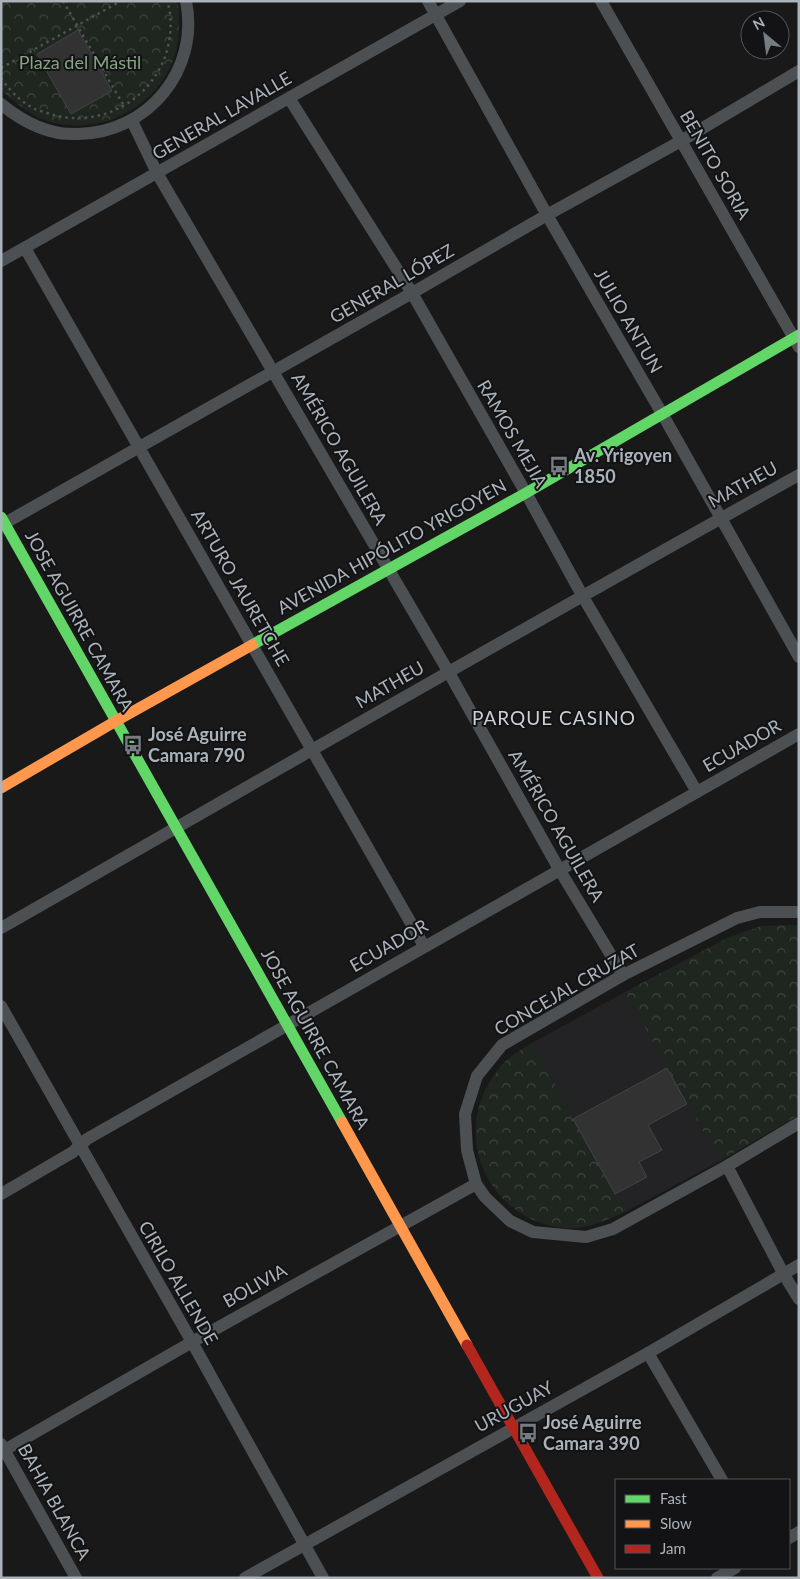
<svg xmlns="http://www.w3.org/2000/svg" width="800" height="1579" viewBox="0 0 800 1579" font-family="Lato,sans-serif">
	<defs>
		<pattern id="forest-crowns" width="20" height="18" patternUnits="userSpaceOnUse" patternTransform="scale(1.25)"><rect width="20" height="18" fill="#1f261f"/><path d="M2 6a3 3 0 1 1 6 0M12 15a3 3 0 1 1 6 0" fill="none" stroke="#3d433d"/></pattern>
	</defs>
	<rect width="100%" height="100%" fill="#191919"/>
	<polygon fill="#232325" points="625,992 720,1161 627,1211 532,1043"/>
	<g fill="url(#forest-crowns)">
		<path d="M 1,1 L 177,1 C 180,10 179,19 179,28 C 179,90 116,137 55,123 C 34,119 17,104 1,90 Z"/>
		<polygon points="792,925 799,926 799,1115 720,1161 625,992 729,937 761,926"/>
		<path d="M 532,1043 L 627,1211 C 607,1220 591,1228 569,1228 C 554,1228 538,1223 525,1216 C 469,1183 459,1110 504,1063 C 511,1055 523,1049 532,1043 Z"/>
	</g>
	<g fill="#323233" stroke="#414445">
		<polygon points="78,30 112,91 71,114 37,54"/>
		<polygon points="667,1068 687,1104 648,1125 662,1150 639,1162 647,1177 615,1194 573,1119"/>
	</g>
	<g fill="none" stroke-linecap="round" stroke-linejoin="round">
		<g stroke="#4f5054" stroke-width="2.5" stroke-dasharray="2.5 4" stroke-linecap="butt">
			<polyline points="63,1 124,106"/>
			<polyline points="1,68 121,1"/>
			<path d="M 1,78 C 10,91 21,102 35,109 C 39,111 45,112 50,114 C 98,129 150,102 166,54 C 171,37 173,18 167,1"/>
		</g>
		<g stroke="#4d5052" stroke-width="12">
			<polyline points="428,1 547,215 668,424 799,657"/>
			<polyline points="601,1 799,347"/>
			<polyline points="289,98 412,293 531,502 582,595 697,792"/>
			<path d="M 1,104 C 18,118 37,129 59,133 C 65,134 72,134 78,134 C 148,133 200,70 186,1"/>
			<polyline points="132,121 157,173 448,671 559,869 623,975"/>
			<polyline points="25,248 424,946"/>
			<polyline points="1,261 460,1"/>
			<polyline points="5,523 412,293 547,215 681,141 799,71"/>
			<polyline points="799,912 760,912 737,918 623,975 502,1045 477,1076 465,1114 467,1150 476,1184 485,1197 510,1221 533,1232 586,1237 613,1229 727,1166 799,1123"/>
			<path d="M 1,928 C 267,776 531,623 799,475"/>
			<polyline points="1,1006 192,1342 323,1578"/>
			<polyline points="727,1166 783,1273 799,1299"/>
			<polyline points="1,1194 73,1152 87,1139 799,734"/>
			<polyline points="648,1353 722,1480"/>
			<polyline points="1,1444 76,1578"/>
			<polyline points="1,1452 192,1342 476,1184"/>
			<polyline points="789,1538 799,1532"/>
			<polyline points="245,1578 648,1353 799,1265"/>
			<polyline points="717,1578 735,1568"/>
		</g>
		<g stroke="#63d668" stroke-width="11">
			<polyline points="1,517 342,1122"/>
			<polyline points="252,645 526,493 799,335"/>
		</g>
		<g stroke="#ff974d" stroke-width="11">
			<polyline points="1,788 116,721 252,645"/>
			<polyline points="342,1122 467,1345"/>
		</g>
		<polyline stroke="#b3261e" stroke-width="11" points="467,1345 598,1578"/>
	</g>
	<defs>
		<symbol id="bus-bare" viewBox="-9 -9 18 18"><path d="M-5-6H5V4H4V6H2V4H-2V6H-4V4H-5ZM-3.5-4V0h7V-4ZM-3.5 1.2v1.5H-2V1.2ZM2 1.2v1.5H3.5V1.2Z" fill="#777c82" stroke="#131315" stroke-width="2.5" paint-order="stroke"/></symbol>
	</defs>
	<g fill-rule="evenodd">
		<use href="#bus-bare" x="545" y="452" width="28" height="28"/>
		<use href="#bus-bare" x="119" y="731" width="28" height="28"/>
		<use href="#bus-bare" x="514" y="1419" width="28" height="28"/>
	</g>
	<g text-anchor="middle" stroke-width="4" stroke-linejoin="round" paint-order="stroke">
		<g font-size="18" fill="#85a482" stroke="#131315">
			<text x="80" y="69">Plaza del Mástil</text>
		</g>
		<g font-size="18" fill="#aab2ba" stroke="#131315">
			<text transform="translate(222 116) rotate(-30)" y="6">GENERAL LAVALLE</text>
			<text transform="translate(715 165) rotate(60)" y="6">BENITO SORIA</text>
			<text transform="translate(392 284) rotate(-30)" y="6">GENERAL LÓPEZ</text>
			<text transform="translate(628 321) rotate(60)" y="6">JULIO ANTUN</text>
			<text transform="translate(512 434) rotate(60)" y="6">RAMOS MEJIA</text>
			<text transform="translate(339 449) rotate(60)" y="6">AMÉRICO AGUILERA</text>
			<text transform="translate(743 485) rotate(-29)" y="6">MATHEU</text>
			<text transform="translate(392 547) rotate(-29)" y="6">AVENIDA HIPÓLITO YRIGOYEN</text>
			<text transform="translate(240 588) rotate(60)" y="6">ARTURO JAURETCHE</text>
			<text transform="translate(79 621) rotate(61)" y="6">JOSE AGUIRRE CAMARA</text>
			<text transform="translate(390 685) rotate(-30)" y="6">MATHEU</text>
			<text transform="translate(742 746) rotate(-30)" y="6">ECUADOR</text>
			<text transform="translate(556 826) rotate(60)" y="6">AMÉRICO AGUILERA</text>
			<text transform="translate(389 946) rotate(-30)" y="6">ECUADOR</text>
			<text transform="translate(567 990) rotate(-30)" y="6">CONCEJAL CRUZAT</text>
			<text transform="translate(315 1039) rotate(61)" y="6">JOSE AGUIRRE CAMARA</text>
			<text transform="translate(178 1283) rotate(60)" y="6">CIRILO ALLENDE</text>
			<text transform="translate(255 1286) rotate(-29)" y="6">BOLIVIA</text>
			<text transform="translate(514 1407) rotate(-29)" y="6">URUGUAY</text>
			<text transform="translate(54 1502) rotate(61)" y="6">BAHIA BLANCA</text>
		</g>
		<g font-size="18" font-weight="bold" fill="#aab2ba" stroke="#131315" text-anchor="start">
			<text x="574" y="462">Av. Yrigoyen<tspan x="574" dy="21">1850</tspan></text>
			<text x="148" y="741">José Aguirre<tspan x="148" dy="21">Camara 790</tspan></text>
			<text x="543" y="1429">José Aguirre<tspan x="543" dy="21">Camara 390</tspan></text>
		</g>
		<g font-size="19" letter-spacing="1" fill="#cbd0d6" stroke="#131315">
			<text x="554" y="725">PARQUE CASINO</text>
		</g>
	</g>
	<rect width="800" height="1579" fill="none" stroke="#aab2ba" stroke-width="5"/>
	<rect x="615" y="1479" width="175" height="90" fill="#131315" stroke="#4f5357"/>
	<rect x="625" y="1495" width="25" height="8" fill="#63d668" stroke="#4f5357"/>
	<text x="660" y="1504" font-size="15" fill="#aab2ba">Fast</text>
	<rect x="625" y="1520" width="25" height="8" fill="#ff974d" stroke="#4f5357"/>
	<text x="660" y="1529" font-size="15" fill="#aab2ba">Slow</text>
	<rect x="625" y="1545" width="25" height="8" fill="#b3261e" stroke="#4f5357"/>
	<text x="660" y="1554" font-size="15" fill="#aab2ba">Jam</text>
	<g transform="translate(765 35) rotate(331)"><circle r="24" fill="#131315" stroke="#4f5357"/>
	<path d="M0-4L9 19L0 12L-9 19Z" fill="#777c82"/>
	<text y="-8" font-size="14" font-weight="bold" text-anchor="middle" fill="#aab2ba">N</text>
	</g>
</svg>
